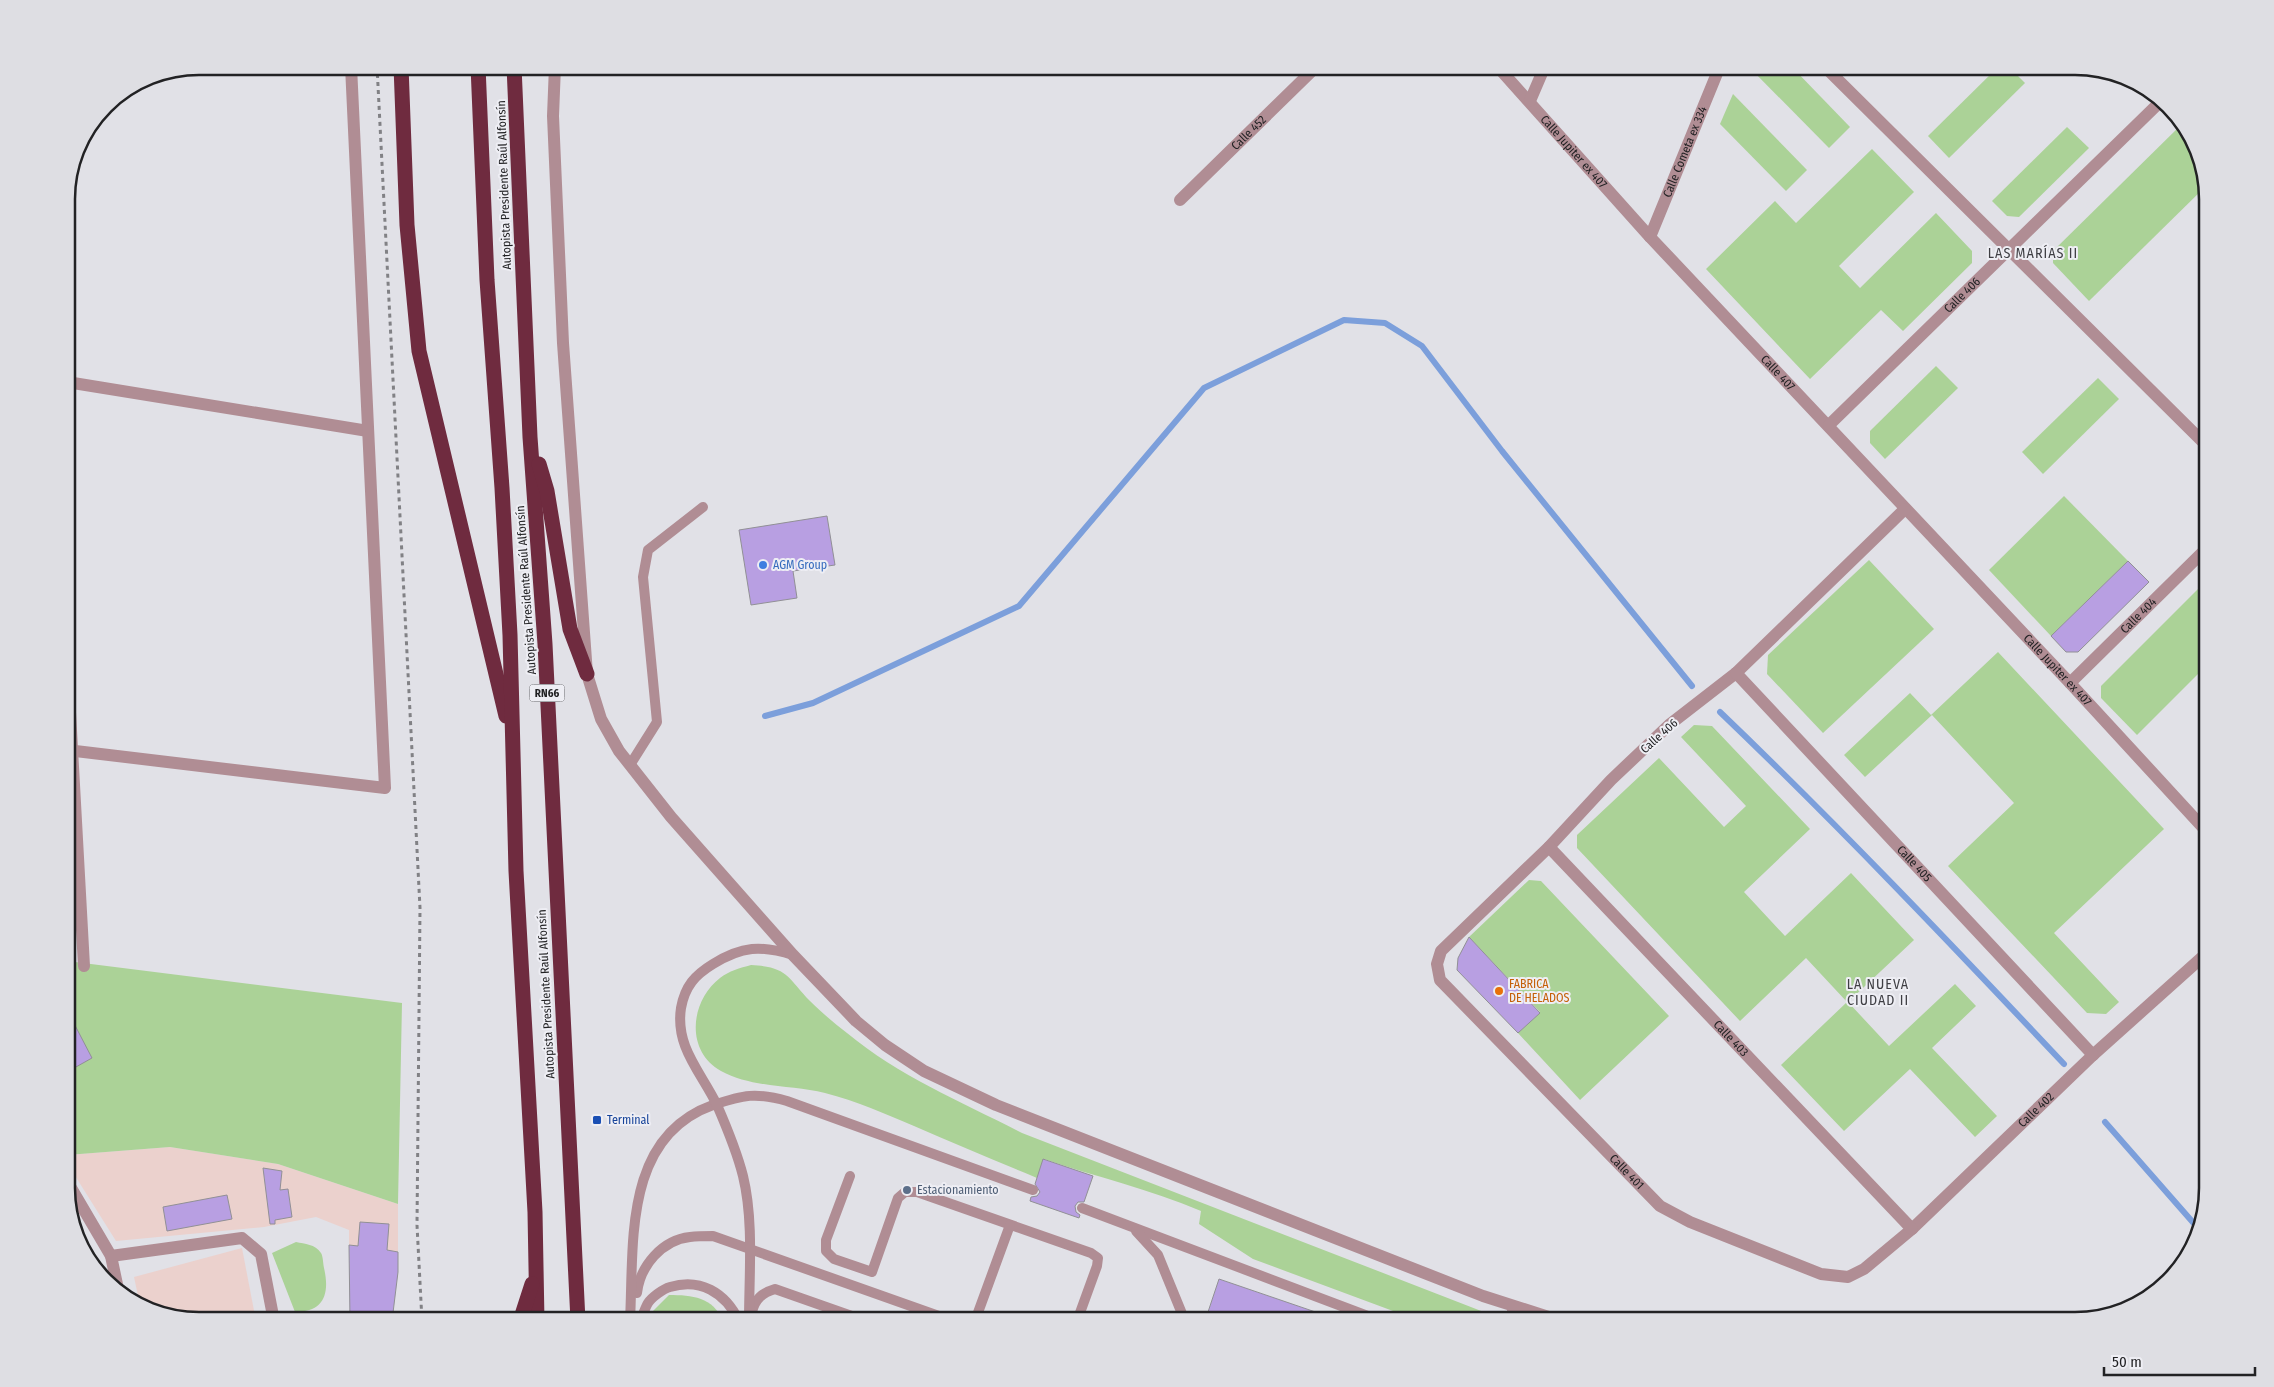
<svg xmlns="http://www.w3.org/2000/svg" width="2274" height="1387" viewBox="0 0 2274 1387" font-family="'Fira Sans Condensed',sans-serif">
	<rect width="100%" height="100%" fill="#e1e1e7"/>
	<g fill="#ebd1cd">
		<polygon points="170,1147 278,1164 398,1204 398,1252 349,1245 349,1230 316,1217 264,1227 116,1241 67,1163 67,1155"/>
		<polygon points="242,1248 256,1321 199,1321 140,1305 134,1277"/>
	</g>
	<g fill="#abd297">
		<polygon points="1748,66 1791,66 1850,127 1829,148"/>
		<polygon points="1999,66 2008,66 2025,83 1949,158 1928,136"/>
		<polygon points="1733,94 1807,170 1786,191 1720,124"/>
		<polygon points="2182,124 2190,132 2206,186 2089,301 2053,263 2053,251"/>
		<polygon points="2067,127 2089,148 2019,217 2007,216 1992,201"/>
		<polygon points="1872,149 1914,192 1839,266 1860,288 1936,213 1972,251 1972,263 1903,331 1881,310 1810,379 1706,269 1775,201 1796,223"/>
		<polygon points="1936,366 1958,388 1885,459 1870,443 1870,431"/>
		<polygon points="2098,378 2119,399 2043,474 2022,452"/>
		<polygon points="2064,496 2128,561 2051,636 1989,570"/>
		<polygon points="1869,560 1934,629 1823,733 1767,674 1768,655"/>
		<polygon points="2208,579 2208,664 2137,735 2101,698 2101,686"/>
		<polygon points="1998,652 2164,829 2054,933 2119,1002 2106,1014 2087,1013 1948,866 2014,803 1932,715 1865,777 1844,755 1910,693 1931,715"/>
		<polygon points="1694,725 1712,726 1810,829 1744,892 1785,936 1851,873 1914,940 1848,1002 1889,1046 1955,984 1976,1006 1932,1048 1997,1116 1975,1137 1910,1069 1844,1131 1781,1065 1847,1002 1806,958 1740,1021 1577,848 1577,835 1659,758 1724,827 1746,806 1681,737"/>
		<polygon points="1529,880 1541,881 1669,1016 1580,1100 1518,1033 1540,1012 1469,937"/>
		<polygon points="67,961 402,1003 398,1204 278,1164 170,1147 67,1155"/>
		<path d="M 751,965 C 788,967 787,977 810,1001 C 821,1012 834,1023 847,1033 C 900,1077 962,1102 1022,1133 L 1507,1321 L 1420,1321 L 1253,1259 L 1199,1224 L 1201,1211 C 1150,1189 1096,1177 1044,1159 L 1037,1178 C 996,1161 955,1144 914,1126 C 886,1114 856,1101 825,1093 C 792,1085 752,1088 721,1071 C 685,1051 690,1001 720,978 C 729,971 740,968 751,965 Z"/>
		<path d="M 296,1242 C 305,1244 315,1244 321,1253 C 323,1256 323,1263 324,1268 C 330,1294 324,1312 295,1312 L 272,1253 Z"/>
		<path d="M 669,1295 C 692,1295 713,1297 723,1321 L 648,1321 L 650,1314 Z"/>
	</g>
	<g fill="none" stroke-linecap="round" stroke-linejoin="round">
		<g stroke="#7c9fdb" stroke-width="6">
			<path d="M 1720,712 C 1839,826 1952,945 2064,1064"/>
			<polyline points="765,716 813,703 1019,606 1204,388 1344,320 1385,323 1422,346 1502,451 1692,686"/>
			<polyline points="2105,1122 2197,1227"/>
		</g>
	</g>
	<g fill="#b89fe2" stroke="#919095">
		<polygon points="827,516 835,565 793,571 797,598 751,605 739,530"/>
		<polygon points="2128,561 2149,582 2078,652 2066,652 2051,636"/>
		<polygon points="1469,937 1540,1013 1518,1033 1457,970 1458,958"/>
		<polygon points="67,1010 92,1058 67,1072"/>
		<polygon points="1043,1159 1093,1176 1084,1202 1078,1202 1075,1206 1076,1212 1080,1215 1079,1218 1030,1201 1031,1197 1037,1196 1040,1192 1035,1184"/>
		<polygon points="263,1168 282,1171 280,1190 288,1189 292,1217 275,1220 275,1224 270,1224"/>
		<polygon points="227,1195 232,1219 167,1231 163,1207"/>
		<polygon points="360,1222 389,1224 387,1250 398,1252 398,1272 392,1321 350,1321 349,1245 358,1246"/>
		<polygon points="1219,1279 1333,1318 1333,1321 1205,1321"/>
	</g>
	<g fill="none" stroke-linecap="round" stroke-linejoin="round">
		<polyline stroke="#818185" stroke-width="3" stroke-dasharray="4 4" stroke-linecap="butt" points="377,66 420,908 417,1225 422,1321"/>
		<g stroke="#b08d94" stroke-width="10">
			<polyline points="630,765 657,722 643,577 648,550 703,507"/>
			<polyline points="850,1176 826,1240 826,1251 834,1259 872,1272 898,1198 905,1192 917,1192 1091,1253 1098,1258 1097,1266 1077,1321"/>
			<polyline points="1082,1208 1381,1321"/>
			<polyline points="1136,1231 1158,1255 1185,1321"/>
			<path d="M 637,1293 C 640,1266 662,1240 690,1237 C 698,1236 706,1236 713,1236 L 953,1321"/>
			<polyline points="1512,1310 1534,1321"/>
			<path d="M 752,1312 C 755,1299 762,1293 775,1289 L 866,1321"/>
			<path d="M 630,1321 C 634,1243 623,1137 713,1105 C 743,1095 756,1092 787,1101 L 1033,1190"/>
			<path d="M 640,1321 C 643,1315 645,1308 648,1303 C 652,1297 663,1289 670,1287 C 700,1278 725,1292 739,1321"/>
			<path d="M 749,1321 C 749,1275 754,1221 743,1176 C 737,1152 727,1128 717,1105 C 701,1072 675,1047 681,1008 C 685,986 695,975 713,964 C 742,946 761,945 793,955"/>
			<polyline points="971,1321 976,1318 1010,1225"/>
		</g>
		<g stroke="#b08d94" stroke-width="12">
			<path id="s1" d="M 1497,66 L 1650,237 L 2070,683 L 2208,833"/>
			<polyline points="1824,66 2208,447"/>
			<polyline points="1530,101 1545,66"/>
			<path id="s2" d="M 1180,200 L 1317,66"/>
			<path id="s3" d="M 1650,237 L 1720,66"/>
			<polyline points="67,382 368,431"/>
			<path id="s4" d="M 1829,425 L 2160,102"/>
			<path id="s5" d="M 1905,509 L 1736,673 L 1669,725 L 1611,780 L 1549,847 L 1441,951 L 1437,964 L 1440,980 L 1660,1206 L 1690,1222 L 1821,1274 L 1848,1277 L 1864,1269 L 1912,1229 L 2093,1055 L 2208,952"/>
			<polyline points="67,658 84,966"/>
			<path id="s6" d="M 1736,673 L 2093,1055"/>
			<path id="s7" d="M 2070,683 L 2208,547"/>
			<polyline points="67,750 385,788 351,66"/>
			<path id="s8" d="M 1549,847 L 1912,1229"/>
			<polyline points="67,1181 111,1256 118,1289"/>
			<polyline points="111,1256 242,1238 261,1254 274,1321"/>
		</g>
		<polyline stroke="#b08d94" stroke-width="12" points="555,66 553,116 563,343 587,674 601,719 619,751 671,817 793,955 856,1021 885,1045 924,1071 996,1105 1483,1296 1561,1321"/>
		<g stroke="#6f2b3f" stroke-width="15">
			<polyline points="401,66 407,225 419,351 506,716"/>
			<polyline points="478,66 487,280 502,488 510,635 516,871 535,1212 537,1321"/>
			<polyline points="514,66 530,437 545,644 578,1321"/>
			<polyline points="539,464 547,491 570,629 587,674"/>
			<polyline points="520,1321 532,1284"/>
		</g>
	</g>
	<circle fill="#3f7fe0" stroke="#eeeef4" stroke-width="2" cx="763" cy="565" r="5"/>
	<circle fill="#e8710a" stroke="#eeeef4" stroke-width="2" cx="1499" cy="991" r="5"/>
	<rect fill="#1a4fb4" stroke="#eeeef4" stroke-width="2" x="592" y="1115" width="10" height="10" rx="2.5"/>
	<circle fill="#5c6f8a" stroke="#eeeef4" stroke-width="2" cx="907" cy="1190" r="5"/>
	<g text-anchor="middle" stroke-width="4" stroke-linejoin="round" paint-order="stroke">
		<rect fill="#eeeef4" stroke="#5f5f62" stroke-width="1" x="529.5" y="684.5" width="35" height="17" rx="4"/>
		<g font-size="11" font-weight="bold" fill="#222224">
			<text x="547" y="697">RN66</text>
		</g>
		<g font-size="12" fill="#222224" stroke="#eeeef4">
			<text dy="4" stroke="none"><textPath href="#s2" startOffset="96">Calle 452</textPath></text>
			<text dy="4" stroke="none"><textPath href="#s1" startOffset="115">Calle Jupiter ex 407</textPath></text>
			<text dy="4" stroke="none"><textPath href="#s3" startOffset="92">Calle Cometa ex 334</textPath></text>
			<text transform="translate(504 185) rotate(-92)" y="4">Autopista Presidente Raúl Alfonsín</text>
			<text dy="4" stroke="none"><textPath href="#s4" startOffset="186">Calle 406</textPath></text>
			<text dy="4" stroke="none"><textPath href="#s1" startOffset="416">Calle 407</textPath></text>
			<text transform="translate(526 590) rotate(-94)" y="4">Autopista Presidente Raúl Alfonsín</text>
			<text dy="4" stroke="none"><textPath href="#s7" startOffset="96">Calle 404</textPath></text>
			<text dy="4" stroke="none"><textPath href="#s1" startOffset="824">Calle Jupiter ex 407</textPath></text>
			<text transform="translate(1659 736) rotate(-42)" y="4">Calle 406</text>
			<text dy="4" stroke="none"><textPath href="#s6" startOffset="261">Calle 405</textPath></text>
			<text transform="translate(546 994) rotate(-93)" y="4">Autopista Presidente Raúl Alfonsín</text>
			<text dy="4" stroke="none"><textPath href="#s8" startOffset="264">Calle 403</textPath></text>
			<text dy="4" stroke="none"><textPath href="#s5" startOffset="1441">Calle 402</textPath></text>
			<text dy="4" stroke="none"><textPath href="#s5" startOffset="939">Calle 401</textPath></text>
		</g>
		<g font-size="12" fill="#366cbe" stroke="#eeeef4" text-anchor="start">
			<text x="773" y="569">AGM Group</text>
		</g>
		<g font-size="12" fill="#c56008" stroke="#eeeef4" text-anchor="start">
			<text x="1509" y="988">FABRICA<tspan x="1509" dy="14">DE HELADOS</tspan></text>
		</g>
		<g font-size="12" fill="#164399" stroke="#eeeef4" text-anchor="start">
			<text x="607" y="1124">Terminal</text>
		</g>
		<g font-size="12" fill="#4e5e75" stroke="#eeeef4" text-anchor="start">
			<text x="917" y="1194">Estacionamiento</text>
		</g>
		<g font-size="14" letter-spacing="1" fill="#3f3f44" stroke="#eeeef4">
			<text x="2033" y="258">LAS MARÍAS II</text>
			<text x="1878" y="989">LA NUEVA<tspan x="1878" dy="16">CIUDAD II</tspan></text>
		</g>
	</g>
	<path d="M0 0H2274V1387H0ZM199 75H2075A124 124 0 0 1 2199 199V1188A124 124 0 0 1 2075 1312H199A124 124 0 0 1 75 1188V199A124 124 0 0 1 199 75Z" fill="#dedee3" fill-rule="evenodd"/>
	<path fill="none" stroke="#222224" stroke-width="2.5" d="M199 75H2075A124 124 0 0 1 2199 199V1188A124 124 0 0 1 2075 1312H199A124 124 0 0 1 75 1188V199A124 124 0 0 1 199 75Z"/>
	<path d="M2104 1367v8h151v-8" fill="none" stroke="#222224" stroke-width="2.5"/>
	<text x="2112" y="1367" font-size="15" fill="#222224" stroke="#eeeef4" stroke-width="4" paint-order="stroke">50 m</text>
</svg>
